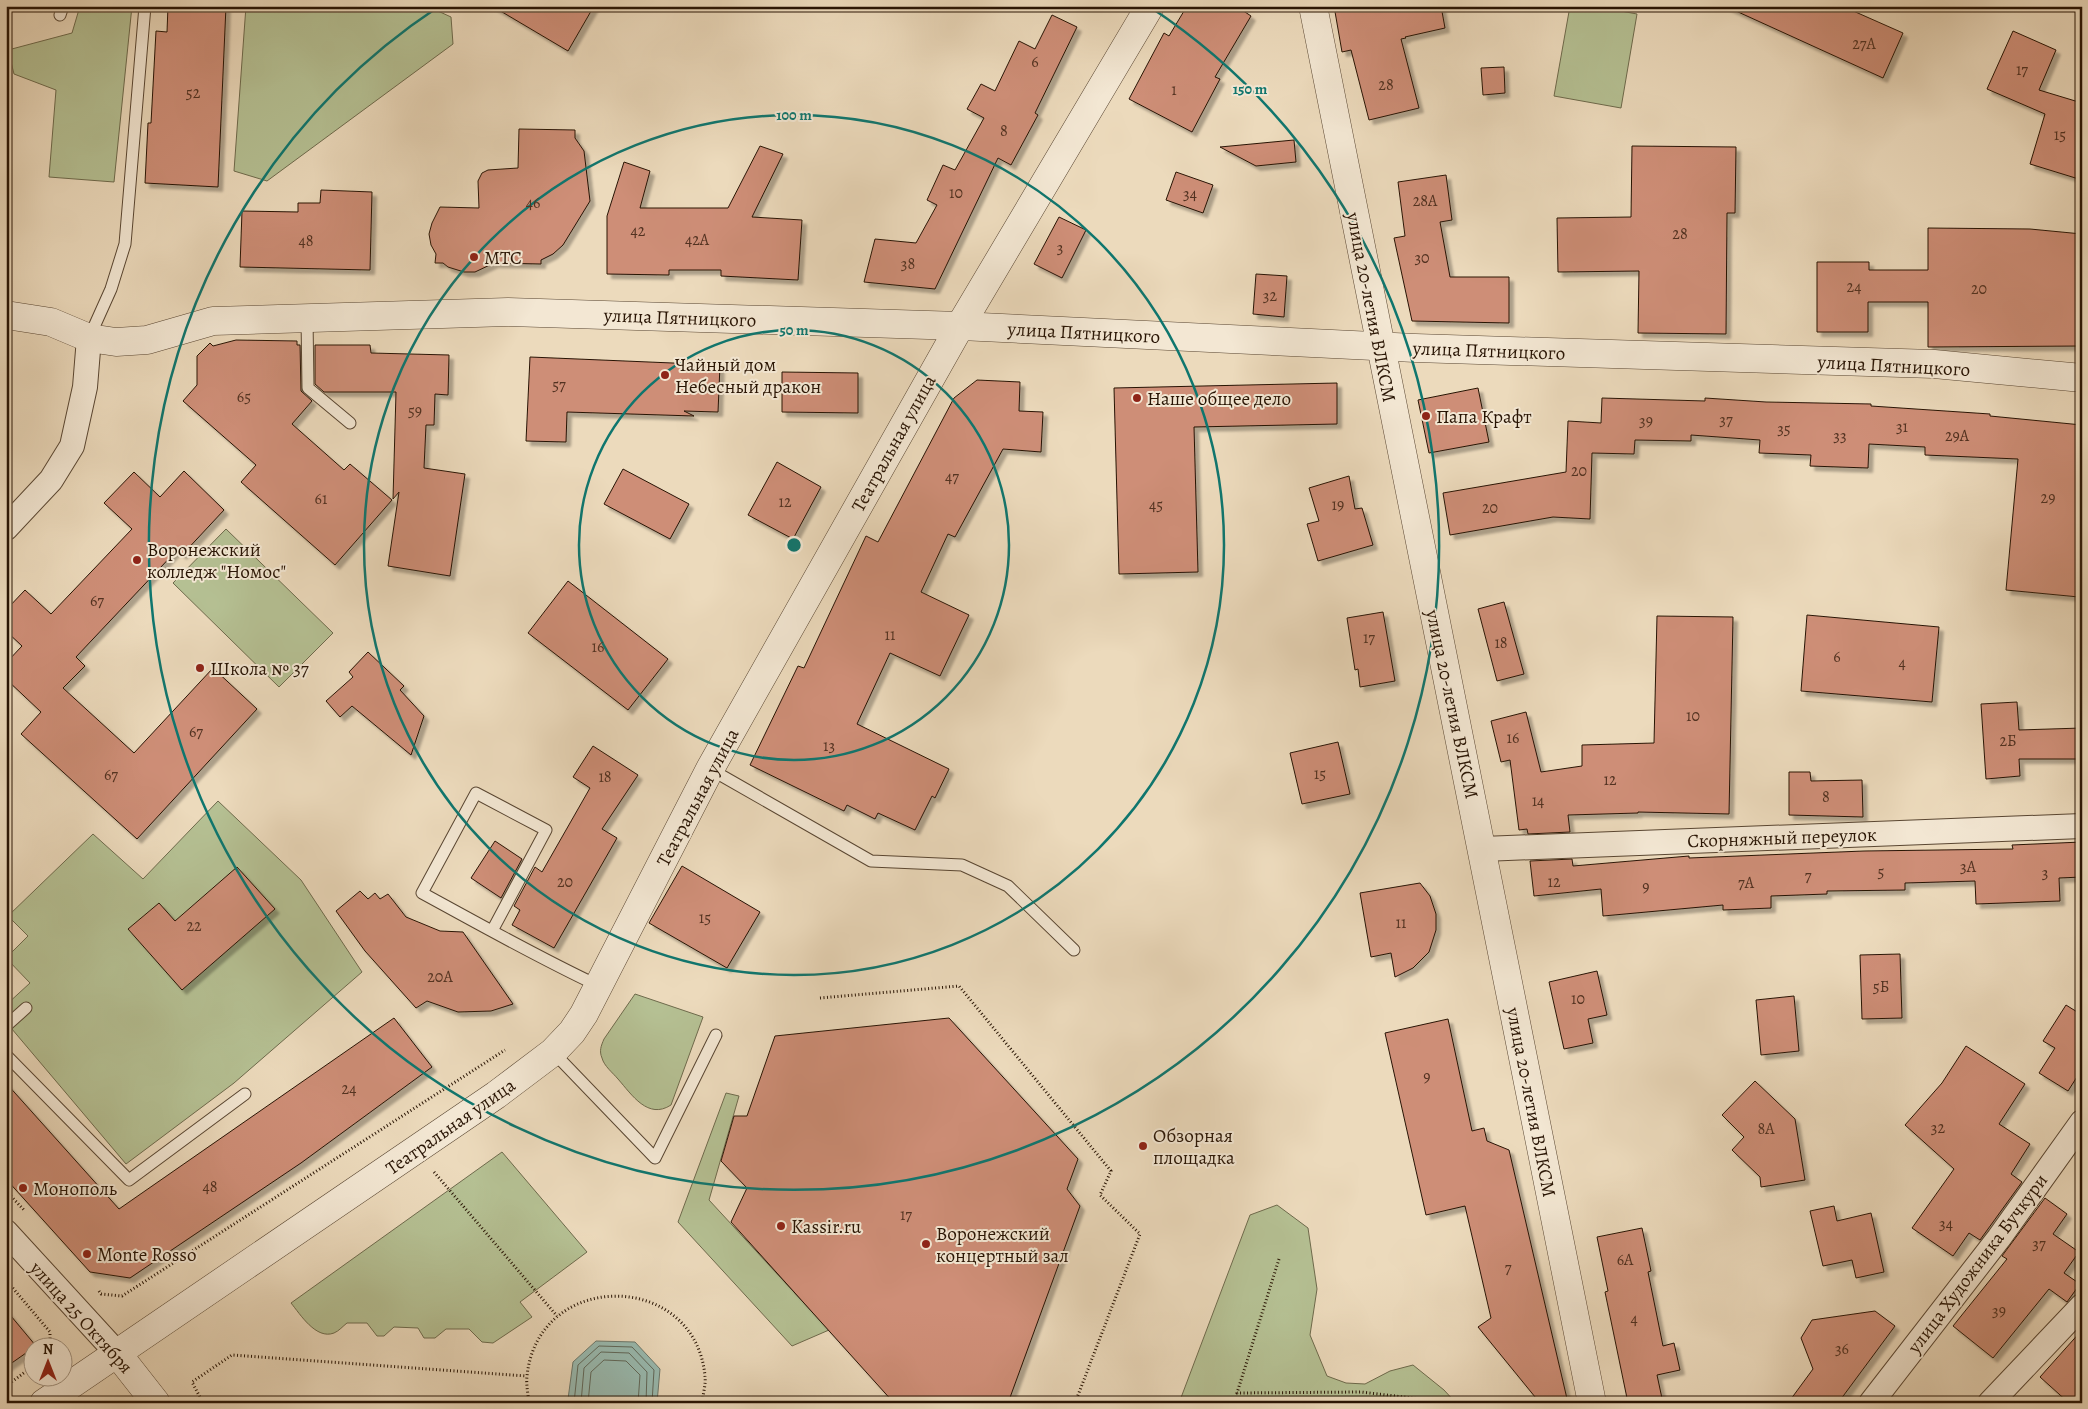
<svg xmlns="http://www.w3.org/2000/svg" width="2088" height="1409" viewBox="0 0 2088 1409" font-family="Alegreya,serif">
	<defs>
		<filter id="shadow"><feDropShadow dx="4.5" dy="4.5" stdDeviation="1" flood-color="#0004"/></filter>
	</defs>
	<rect width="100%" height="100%" fill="#ecdabc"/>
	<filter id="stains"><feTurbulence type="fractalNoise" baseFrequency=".004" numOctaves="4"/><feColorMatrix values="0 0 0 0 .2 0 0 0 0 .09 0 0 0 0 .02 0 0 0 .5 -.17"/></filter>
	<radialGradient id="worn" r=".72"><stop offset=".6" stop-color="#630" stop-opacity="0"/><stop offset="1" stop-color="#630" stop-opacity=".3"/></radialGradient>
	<g fill="#b5c093" stroke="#6e6a4c">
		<polygon points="80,6 132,6 114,182 49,177 56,90 14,74 8,50 72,33"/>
		<polygon points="246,6 427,6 451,17 453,44 267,181 234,171"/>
		<polygon points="1570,6 1594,6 1637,14 1621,108 1554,96"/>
		<polygon points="226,529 333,633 279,687 173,583"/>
		<polygon points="218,801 301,880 362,972 234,1083 126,1164 6,1022 6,1005 30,983 6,958 28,936 8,916 93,834 143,879"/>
		<path d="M 635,994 L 703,1017 L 671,1105 C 648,1120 632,1095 618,1079 C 613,1073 604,1066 602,1058 C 599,1051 601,1046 604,1039 Z"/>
		<polygon points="726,1093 739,1096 709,1200 829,1330 792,1346 678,1222"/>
		<path d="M 502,1152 L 587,1252 L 520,1302 L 532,1317 L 493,1343 L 482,1342 L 469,1329 L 446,1329 L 435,1338 L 424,1338 L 418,1328 L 394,1327 L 384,1336 L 377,1336 L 367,1323 L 347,1323 C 343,1326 339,1331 334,1333 C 316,1340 300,1314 291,1303 Z"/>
		<polygon points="1277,1205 1308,1228 1317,1289 1310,1335 1327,1376 1346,1383 1365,1384 1390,1371 1413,1365 1444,1390 1456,1403 1179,1403 1250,1215"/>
	</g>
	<polygon fill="#99bbb1" stroke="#6c786c" points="596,1341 635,1342 660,1369 657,1403 571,1403 568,1399 573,1362"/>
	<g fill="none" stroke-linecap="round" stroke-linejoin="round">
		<g stroke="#60685a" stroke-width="1">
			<polyline points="574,1403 578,1365 599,1346 632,1347 654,1370 652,1403"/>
			<polyline points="581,1403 584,1368 601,1352 629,1353 647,1372 646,1403"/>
			<polyline points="588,1403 591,1372 604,1360 626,1361 640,1375 638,1403"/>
		</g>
	</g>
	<g fill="#ce8e77" stroke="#281404" filter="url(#shadow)">
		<polygon points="168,6 226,6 218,187 145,183 148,123 151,123 156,31 167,32"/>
		<polygon points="492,6 594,6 568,51"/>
		<polygon points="1187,6 1236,6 1251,16 1215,77 1220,79 1192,132 1129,99 1164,33 1169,36"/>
		<polygon points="1334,6 1441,6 1445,28 1405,37 1406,38 1401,39 1419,108 1369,120 1351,50 1342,52"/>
		<polygon points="1725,6 1842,6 1903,33 1883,78"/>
		<polygon points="1052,15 1077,27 1035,113 1038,115 1011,165 998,158 935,289 864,282 875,239 916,243 937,205 927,200 943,165 955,170 984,118 967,109 981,84 995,91 1019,41 1035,49"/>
		<polygon points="2013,31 2056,50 2039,90 2082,103 2082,180 2030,164 2045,114 1987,89"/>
		<polygon points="1504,67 1505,93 1483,95 1481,68"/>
		<polygon points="519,129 575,130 575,138 584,151 590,201 563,245 553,254 541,260 541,264 494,263 475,272 464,272 448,267 443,263 435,263 436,254 431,245 429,234 432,223 440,207 479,208 478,181 482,173 488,170 518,168"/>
		<polygon points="1294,140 1296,162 1256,166 1220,147"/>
		<polygon points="760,146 783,154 752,217 802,220 798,280 721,276 721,270 669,270 669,275 607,274 607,216 624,162 650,171 640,208 728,208"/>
		<polygon points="1632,146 1736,147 1735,213 1727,213 1726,334 1638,333 1639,271 1558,272 1557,218 1631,217"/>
		<polygon points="1176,172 1213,185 1203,213 1166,200"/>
		<polygon points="1446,175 1452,220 1440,222 1450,277 1509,277 1509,323 1412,321 1394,238 1405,236 1398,182"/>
		<polygon points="321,190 372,192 370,270 240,267 242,211 298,212 298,203 320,203"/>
		<polygon points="1059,217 1086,230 1062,278 1034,264"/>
		<polygon points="1928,228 2030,229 2082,234 2082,346 1928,347 1928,302 1868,302 1868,332 1817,332 1817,262 1869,262 1869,270 1928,270"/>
		<polygon points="1256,274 1287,276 1284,317 1253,314"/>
		<polygon points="236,340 297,341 297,345 300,345 301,391 312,401 292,424 344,470 350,464 392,500 335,565 241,482 256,465 183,401 197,385 197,356 210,343 213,346"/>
		<polygon points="315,345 370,345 371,353 449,355 448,395 435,394 434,425 426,425 424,468 465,474 450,576 388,566 399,492 393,499 396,392 324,392 315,384"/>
		<polygon points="530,357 720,365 718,412 684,411 694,416 567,412 566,442 526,441"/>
		<polygon points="782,372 858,373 858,413 782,412"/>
		<polygon points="977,380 1020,382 1019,411 1043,412 1041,452 1003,449 955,537 948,534 921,592 969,615 940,676 890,653 857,724 949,769 935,798 932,796 915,830 878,813 875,819 847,805 844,811 750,765 798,666 804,668 866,536 878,542 954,398"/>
		<polygon points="1337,383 1337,424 1194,427 1198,572 1119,574 1114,388"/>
		<polygon points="1478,388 1489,442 1429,453 1418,400"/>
		<polygon points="1602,398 1705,401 1705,398 1766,402 1871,404 1871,406 1990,414 1990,416 2082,425 2082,568 2079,597 2006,590 2018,459 1925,455 1925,447 1869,444 1868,468 1810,466 1811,455 1759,453 1760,440 1691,435 1691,441 1635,440 1634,454 1592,453 1590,519 1553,517 1450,535 1443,493 1566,472 1568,421 1601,423"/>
		<polygon points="777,462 821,487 793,539 748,515"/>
		<polygon points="623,469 689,504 670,539 604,504"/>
		<polygon points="184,471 224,510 182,555 177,550 76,657 85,666 63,688 134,753 213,668 257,709 137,839 21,734 41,712 6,679 6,663 22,646 6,631 6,610 25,590 51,614 132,529 104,503 134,472 160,497"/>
		<polygon points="1349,476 1355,509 1362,508 1373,545 1318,561 1307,524 1319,521 1309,488"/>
		<polygon points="568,581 668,659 628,710 528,633"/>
		<polygon points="1504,602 1524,674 1497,681 1478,609"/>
		<polygon points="1383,612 1395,681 1360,687 1358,669 1355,670 1347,618"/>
		<polygon points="1807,615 1939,627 1932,702 1801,691"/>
		<polygon points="1657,616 1733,617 1729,814 1638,812 1638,813 1568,815 1570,832 1528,834 1527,829 1519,830 1510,760 1501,762 1491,721 1526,712 1541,772 1582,766 1582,745 1654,743"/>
		<polygon points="368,652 404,686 400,690 424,716 411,755 352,706 340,717 326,701 353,677 349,672"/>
		<polygon points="2017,702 2019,730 2082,728 2082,759 2019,759 2020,776 1986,779 1981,704"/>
		<polygon points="1338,742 1350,794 1302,804 1290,753"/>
		<polygon points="593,746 638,775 602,829 617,838 554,948 512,925 520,910 514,906 535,867 542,872 590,788 573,777"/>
		<polygon points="1789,772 1810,772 1811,781 1862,780 1863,817 1789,815"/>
		<polygon points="495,841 522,859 501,898 471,878"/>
		<polygon points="2082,842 2082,877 2059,878 2060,901 1976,904 1975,881 1905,883 1905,890 1827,891 1827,894 1771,896 1771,908 1723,910 1723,905 1603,916 1601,889 1534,896 1530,861 1572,859 1573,866 1689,856 1689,858 1864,851 2013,849 2012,845"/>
		<polygon points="682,866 760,912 727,968 649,923"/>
		<polygon points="237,867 275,909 182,990 128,929 159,903 175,921"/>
		<polygon points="1420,883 1430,896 1436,914 1436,930 1429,952 1413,968 1395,977 1391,953 1371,957 1360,893"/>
		<polygon points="360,891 368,899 375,893 380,899 388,894 406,917 440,931 463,932 513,1004 491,1011 458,1012 427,1001 416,1008 365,951 336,911"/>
		<polygon points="1900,954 1902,1018 1862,1019 1860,955"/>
		<polygon points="1597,971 1607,1015 1588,1019 1593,1043 1564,1049 1549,982"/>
		<polygon points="1794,996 1799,1051 1761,1055 1756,1000"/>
		<polygon points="2066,1005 2082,1015 2082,1069 2068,1091 2039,1073 2055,1048 2043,1041"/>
		<polygon points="394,1018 432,1067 301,1163 130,1278 90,1272 6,1179 6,1083 119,1209"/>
		<polygon points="949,1018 1078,1159 1067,1189 1080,1206 1008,1403 894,1403 731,1222 747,1188 721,1161 734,1116 747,1116 775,1036"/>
		<polygon points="1448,1019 1472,1131 1484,1128 1487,1141 1509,1150 1568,1403 1540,1403 1478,1327 1491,1318 1465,1206 1426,1215 1385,1033"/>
		<polygon points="1966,1046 2025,1084 1999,1124 2030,1144 2011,1174 2022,1182 1980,1240 1969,1233 1953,1256 1912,1228 1954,1169 1905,1125 1942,1083"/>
		<polygon points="1755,1081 1795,1119 1805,1180 1761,1187 1760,1177 1732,1150 1744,1137 1722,1115"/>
		<polygon points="2045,1198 2067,1214 2053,1234 2079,1252 2064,1273 2080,1284 2067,1302 2049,1289 1993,1358 1953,1326 2007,1259 2002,1256"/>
		<polygon points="1834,1206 1837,1221 1871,1213 1884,1272 1856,1278 1852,1260 1823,1266 1810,1211"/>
		<polygon points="1642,1228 1651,1271 1648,1272 1663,1346 1674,1343 1680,1370 1657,1375 1663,1403 1628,1403 1605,1292 1608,1291 1597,1237"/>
		<polygon points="6,1310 36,1346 6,1367"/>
		<polygon points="1875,1311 1895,1326 1838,1403 1788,1403 1813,1369 1801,1338 1812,1320"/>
		<polygon points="2082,1330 2082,1393 2073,1403 2069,1403 2040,1377"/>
	</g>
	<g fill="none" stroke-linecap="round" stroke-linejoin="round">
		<defs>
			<g id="service">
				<polyline points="60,15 63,6"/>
				<polyline points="307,318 308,388 350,423"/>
				<polyline points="89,338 111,289 125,244 145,6"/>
				<polyline points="710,769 871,861 962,865 1008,886 1074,950"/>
				<path d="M 492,931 L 546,830 L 476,793 L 422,893 C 481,925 539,958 599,986"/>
				<polyline points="6,1026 26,1008"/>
				<polyline points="553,1052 655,1158 716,1035"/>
				<polyline points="6,1055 129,1180 245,1094"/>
			</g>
			<g id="minor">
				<polyline points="6,528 51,480 72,446 85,387 89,338"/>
				<polyline points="1483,849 2082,826"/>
				<polyline points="6,1232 116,1352"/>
				<polyline points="1871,1403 1999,1238 2082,1122"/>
				<polyline points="1990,1403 2082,1306"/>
			</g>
			<g id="tertiary">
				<polyline points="1313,6 1592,1403"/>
				<polyline points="6,315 51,322 89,338 116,342 147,340 213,321 508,312 960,326 1415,348 1934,364 2082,378"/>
				<polyline points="116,1352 156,1403"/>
				<polyline points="44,1403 496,1095 553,1052 572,1032 584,1014 710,769 960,326 1150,6"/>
			</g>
		</defs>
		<use href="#service" stroke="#594632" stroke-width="13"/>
		<use href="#minor" stroke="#594632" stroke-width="26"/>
		<use href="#tertiary" stroke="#594632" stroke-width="29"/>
		<g stroke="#281404" stroke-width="3" stroke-dasharray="1 2.5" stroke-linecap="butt">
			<polyline points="820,998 959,986 1111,1171 1100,1195 1140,1234 1075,1403"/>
			<polyline points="434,1172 557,1316"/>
			<polyline points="6,1191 25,1211"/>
			<polyline points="1279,1259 1237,1393 1361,1392 1429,1400 1432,1403"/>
			<polyline points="6,1280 50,1332 50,1346"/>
			<polyline points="99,1291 101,1294 122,1296 505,1050"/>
			<polyline points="6,1386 32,1367"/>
			<polyline points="203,1403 192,1382 232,1355 526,1376"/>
			<path d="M 529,1403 C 528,1394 526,1384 527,1376 C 538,1269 695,1270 705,1376 C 706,1384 703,1394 702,1403"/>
		</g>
		<use href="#service" stroke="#f3e7d3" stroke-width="11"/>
		<use href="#minor" stroke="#f3e7d3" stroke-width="24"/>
		<use href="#tertiary" stroke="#f3e7d3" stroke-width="28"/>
	</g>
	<g fill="none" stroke="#0f766e" stroke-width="2.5">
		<circle cx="794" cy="545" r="215"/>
		<circle cx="794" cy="545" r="430"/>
		<path d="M1150 7A645 645 0 1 1 438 7"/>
	</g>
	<g fill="#8f2418" stroke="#f3e7d3" stroke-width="2">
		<circle cx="474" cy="257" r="5"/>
		<circle cx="665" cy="375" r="5"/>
		<circle cx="1137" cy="398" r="5"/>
		<circle cx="1426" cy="416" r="5"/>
		<circle cx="137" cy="560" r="5"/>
		<circle cx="200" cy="668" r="5"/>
		<circle cx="1143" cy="1146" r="5"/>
		<circle cx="23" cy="1188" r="5"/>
		<circle cx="781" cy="1226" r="5"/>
		<circle cx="926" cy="1244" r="5"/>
		<circle cx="87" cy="1254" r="5"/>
	</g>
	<g text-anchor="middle" stroke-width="4" stroke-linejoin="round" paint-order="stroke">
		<g font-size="16" fill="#523221">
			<text x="1864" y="49">27А</text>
			<text x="1035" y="67">6</text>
			<text x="2022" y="75">17</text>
			<text x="1386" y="90">28</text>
			<text x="1174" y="95">1</text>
			<text x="193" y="98">52</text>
			<text x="1004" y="136">8</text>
			<text x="2060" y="140">15</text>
			<text x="956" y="198">10</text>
			<text x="1190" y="199">34</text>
			<text x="1425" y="206">28А</text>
			<text x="533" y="208">46</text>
			<text x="638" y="236">42</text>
			<text x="1680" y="239">28</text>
			<text x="697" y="245">42А</text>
			<text x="306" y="246">48</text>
			<text x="1060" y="253">3</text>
			<text x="1422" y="263">30</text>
			<text x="908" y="269">38</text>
			<text x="1854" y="292">24</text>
			<text x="1979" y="294">20</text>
			<text x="1270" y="301">32</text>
			<text x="559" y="390">57</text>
			<text x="244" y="402">65</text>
			<text x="415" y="416">59</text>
			<text x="1726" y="425">37</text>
			<text x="1646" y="426">39</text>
			<text x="1902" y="432">31</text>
			<text x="1784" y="434">35</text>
			<text x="1840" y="441">33</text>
			<text x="1957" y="441">29А</text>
			<text x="1579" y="476">20</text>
			<text x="952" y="482">47</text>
			<text x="2048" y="503">29</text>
			<text x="321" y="504">61</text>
			<text x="785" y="507">12</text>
			<text x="1156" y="510">45</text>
			<text x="1338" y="510">19</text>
			<text x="1490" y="513">20</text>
			<text x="97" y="606">67</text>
			<text x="890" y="640">11</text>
			<text x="1369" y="643">17</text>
			<text x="1501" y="648">18</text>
			<text x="598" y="652">16</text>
			<text x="1837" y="662">6</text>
			<text x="1902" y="668">4</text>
			<text x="1693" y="721">10</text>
			<text x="196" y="737">67</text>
			<text x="1513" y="743">16</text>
			<text x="2008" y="746">2Б</text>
			<text x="829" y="751">13</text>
			<text x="1320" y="779">15</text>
			<text x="111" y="780">67</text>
			<text x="605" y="782">18</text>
			<text x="1610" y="785">12</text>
			<text x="1826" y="802">8</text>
			<text x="1538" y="806">14</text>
			<text x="1968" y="872">3А</text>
			<text x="1881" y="877">5</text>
			<text x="2045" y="878">3</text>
			<text x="1808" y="881">7</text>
			<text x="565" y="887">20</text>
			<text x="1554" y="887">12</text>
			<text x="1746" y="888">7А</text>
			<text x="1646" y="892">9</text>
			<text x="705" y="923">15</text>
			<text x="1401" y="928">11</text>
			<text x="194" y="931">22</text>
			<text x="440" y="982">20А</text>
			<text x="1881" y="992">5Б</text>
			<text x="1578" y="1004">10</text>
			<text x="1427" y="1082">9</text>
			<text x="349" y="1094">24</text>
			<text x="1938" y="1133">32</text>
			<text x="1766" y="1134">8А</text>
			<text x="210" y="1192">48</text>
			<text x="906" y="1220">17</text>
			<text x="1946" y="1229">34</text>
			<text x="2039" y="1249">37</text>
			<text x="1625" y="1265">6А</text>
			<text x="1508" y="1273">7</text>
			<text x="1999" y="1316">39</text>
			<text x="1634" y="1324">4</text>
			<text x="1842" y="1354">36</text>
		</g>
		<g font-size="19" fill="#281404" stroke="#f3e7d3" text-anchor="start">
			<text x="484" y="264">МТС</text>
			<text x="675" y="371">Чайный дом<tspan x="675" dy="22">Небесный дракон</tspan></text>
			<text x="1147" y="405">Наше общее дело</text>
			<text x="1436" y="423">Папа Крафт</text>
			<text x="147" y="556">Воронежский<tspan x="147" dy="22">колледж "Номос"</tspan></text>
			<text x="210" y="675">Школа № 37</text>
			<text x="1153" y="1142">Обзорная<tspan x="1153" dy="22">площадка</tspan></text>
			<text x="33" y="1195">Монополь</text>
			<text x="791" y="1233">Kassir.ru</text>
			<text x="936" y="1240">Воронежский<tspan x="936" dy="22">концертный зал</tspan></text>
			<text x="97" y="1261">Monte Rosso</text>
		</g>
		<g font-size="19" fill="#281404" stroke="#f3e7d3">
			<text transform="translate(1372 307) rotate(79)" y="7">улица 20-летия ВЛКСМ</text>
			<text transform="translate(680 317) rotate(2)" y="7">улица Пятницкого</text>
			<text transform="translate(1084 332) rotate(3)" y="7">улица Пятницкого</text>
			<text transform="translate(1489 350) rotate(2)" y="7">улица Пятницкого</text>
			<text transform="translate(1894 365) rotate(3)" y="7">улица Пятницкого</text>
			<text transform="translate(893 443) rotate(-61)" y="7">Театральная улица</text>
			<text transform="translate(1453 704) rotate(78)" y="7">улица 20-летия ВЛКСМ</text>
			<text transform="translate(697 797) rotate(-62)" y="7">Театральная улица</text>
			<text transform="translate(1782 837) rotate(-2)" y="7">Скорняжный переулок</text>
			<text transform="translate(1532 1102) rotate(79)" y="7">улица 20-летия ВЛКСМ</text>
			<text transform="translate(450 1126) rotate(-35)" y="7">Театральная улица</text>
			<text transform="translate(1977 1263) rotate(-53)" y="7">улица Художника Бучкури</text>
			<text transform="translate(82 1317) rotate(48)" y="7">улица 25 Октября</text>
		</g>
	</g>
	<circle cx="794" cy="545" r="8" fill="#0f766e" stroke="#f3e7d3" stroke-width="2.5"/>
	<g font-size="15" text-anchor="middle" font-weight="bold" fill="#0f766e" stroke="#f3e7d3" stroke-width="4" stroke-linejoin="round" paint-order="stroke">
		<text x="1250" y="94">150 m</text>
		<text x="794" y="120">100 m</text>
		<text x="794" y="335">50 m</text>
	</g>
	<rect width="2088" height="1409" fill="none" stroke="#ecdabc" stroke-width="25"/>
	<rect x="8" y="8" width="2073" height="1394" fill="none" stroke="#281404" stroke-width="2.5"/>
	<rect x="12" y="12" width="2063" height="1384" fill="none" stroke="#281404"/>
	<g transform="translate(48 1362)"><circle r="24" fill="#f3e7d3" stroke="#a29380"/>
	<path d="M0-4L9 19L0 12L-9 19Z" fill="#8f2418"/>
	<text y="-8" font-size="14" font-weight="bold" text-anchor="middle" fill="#281404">N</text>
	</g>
	<rect width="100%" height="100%" filter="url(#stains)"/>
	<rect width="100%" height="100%" fill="url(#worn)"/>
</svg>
